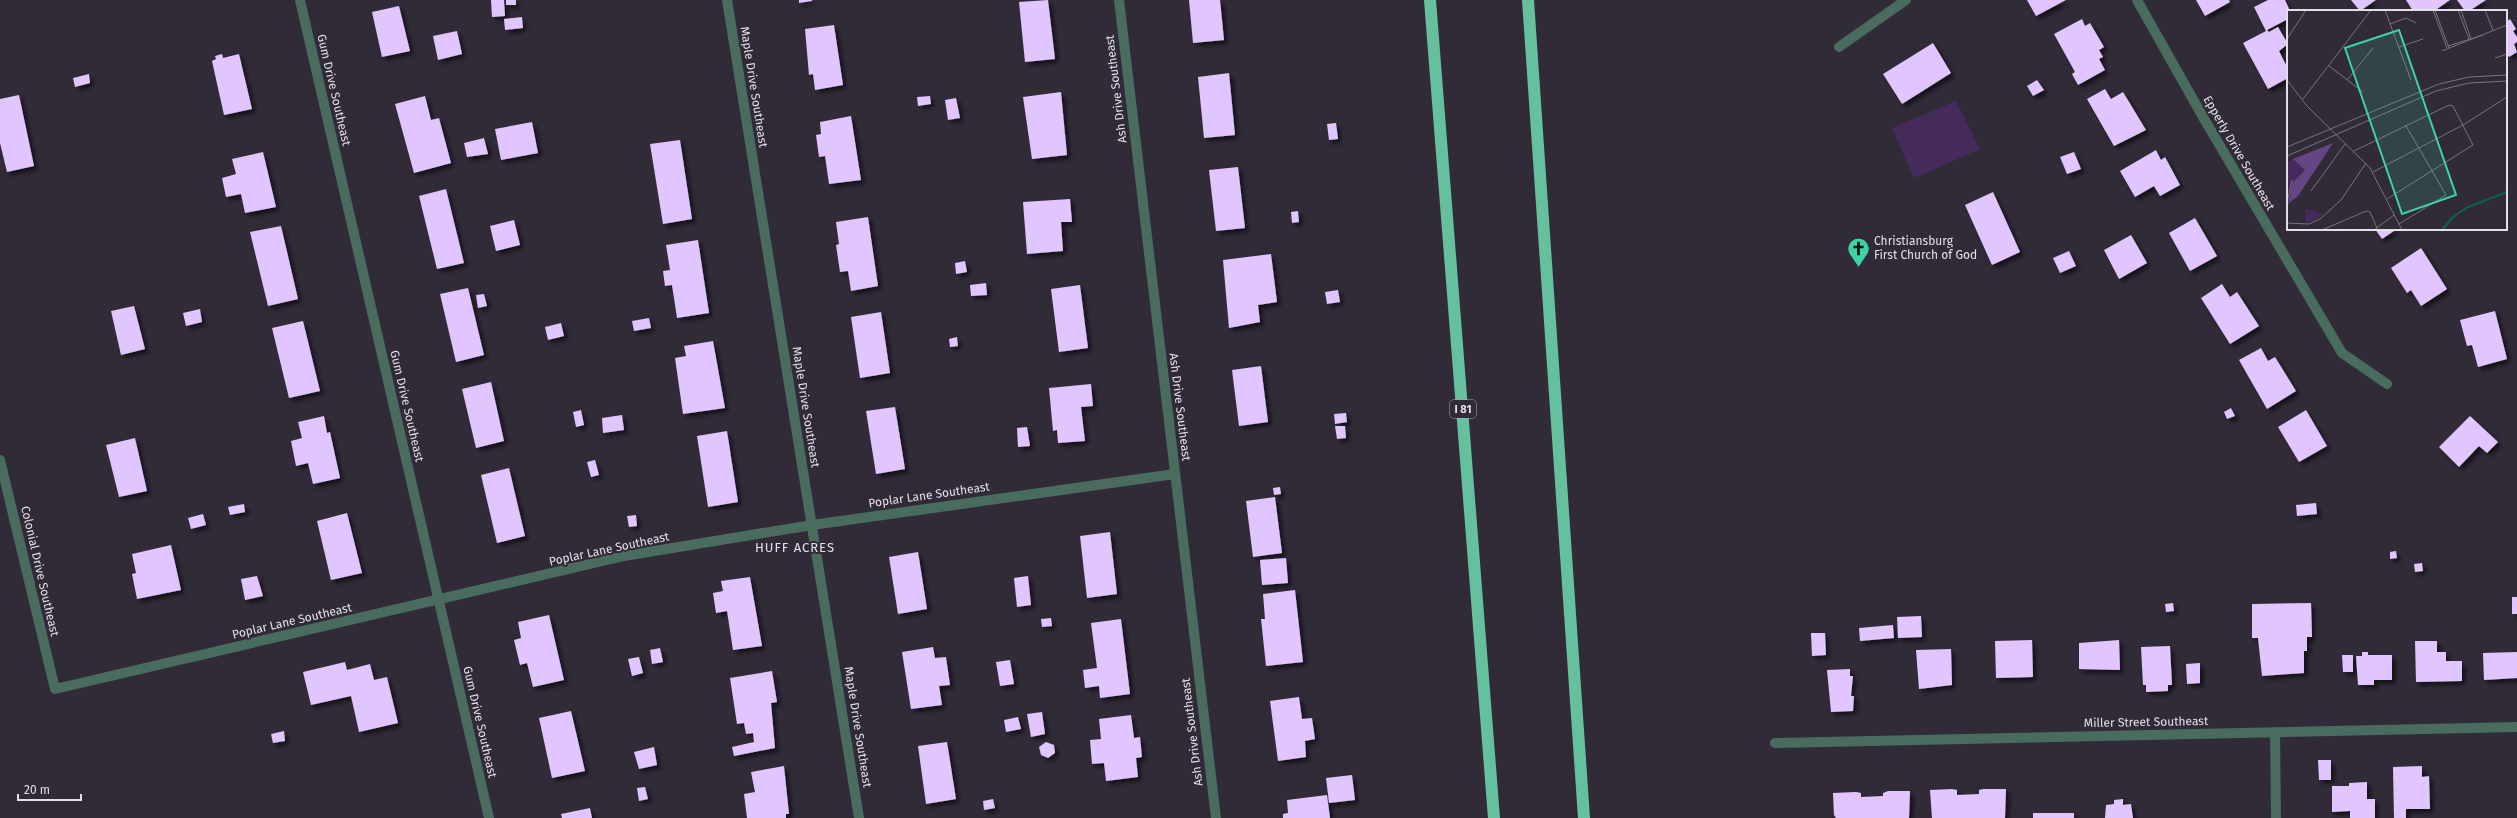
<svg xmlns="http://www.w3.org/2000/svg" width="2517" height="818" viewBox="0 0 2517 818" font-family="'Fira Sans',sans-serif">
	<defs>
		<filter id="shadow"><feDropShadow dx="3.5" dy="3.5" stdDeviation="2" flood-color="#0009"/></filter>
	</defs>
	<rect width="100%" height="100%" fill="#312b38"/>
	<polygon fill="#442b5c" points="1956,101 1980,149 1914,178 1892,128"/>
	<g fill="#e0c5fe" filter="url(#shadow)">
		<polygon points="491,0 504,0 505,16 492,17"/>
		<rect x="506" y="0" width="10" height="5"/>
		<polygon points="799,0 812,0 812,1 799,3"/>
		<polygon points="1048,0 1055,59 1025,62 1019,2"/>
		<polygon points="1189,0 1220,0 1224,40 1193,43"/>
		<polygon points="2027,0 2066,0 2036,16"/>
		<polygon points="2196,0 2229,0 2230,2 2205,16"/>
		<polygon points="2268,0 2285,0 2290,11 2288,11 2288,19 2267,30 2269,32 2278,27 2288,44 2279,51 2288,69 2288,78 2268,89 2243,43 2266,31 2254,7"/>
		<polygon points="2351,0 2376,0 2360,11"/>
		<polygon points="2406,0 2450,0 2434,11 2413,11"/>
		<polygon points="2457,0 2486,0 2469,11 2465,11"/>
		<polygon points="399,6 410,51 382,57 372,12"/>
		<polygon points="522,17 523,28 505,30 504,19"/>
		<polygon points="2082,19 2085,26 2090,23 2104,47 2099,50 2103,57 2099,59 2105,70 2078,85 2072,74 2075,72 2054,34"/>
		<polygon points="2510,19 2516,29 2513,31 2517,37 2517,42 2514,44 2517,52 2509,57 2506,53 2506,22"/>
		<polygon points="834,25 843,85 815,90 813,74 809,75 805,29"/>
		<polygon points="457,31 462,54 438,60 433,36"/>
		<polygon points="1933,43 1951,73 1902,104 1883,74"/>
		<polygon points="222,54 223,58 239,54 252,109 224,115 212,61 216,59 215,56"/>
		<polygon points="1229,73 1235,135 1204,138 1198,77"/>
		<polygon points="89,74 90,83 75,87 73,78"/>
		<polygon points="2037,80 2044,90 2033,96 2027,86"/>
		<polygon points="2105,89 2111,99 2123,92 2146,130 2114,146 2087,99"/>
		<polygon points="1061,92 1067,155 1032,159 1023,97"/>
		<polygon points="19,95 34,166 7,172 0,143 0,99"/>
		<polygon points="425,96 431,120 439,118 451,163 414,173 395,104"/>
		<polygon points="930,96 931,104 918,106 917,97"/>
		<polygon points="956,98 960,118 948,120 945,100"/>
		<polygon points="851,116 861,180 829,184 825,156 819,157 816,135 821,134 820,122"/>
		<polygon points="532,122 538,153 501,160 495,129"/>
		<polygon points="1336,123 1338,139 1329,140 1327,124"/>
		<polygon points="484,138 488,154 467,157 464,143"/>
		<polygon points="680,140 692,219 663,224 650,144"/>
		<polygon points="2156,150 2161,160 2165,157 2180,185 2160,196 2154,186 2135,197 2120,171"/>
		<polygon points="263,152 276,207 245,213 241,194 226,197 222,178 236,174 232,159"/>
		<polygon points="2074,152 2081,169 2067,174 2060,157"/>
		<polygon points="1238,167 1245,228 1216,231 1209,170"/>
		<polygon points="446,189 464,263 437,269 419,196"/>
		<polygon points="1993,192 2020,252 1992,265 1965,205"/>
		<polygon points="1070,199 1072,222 1061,222 1063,251 1027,254 1023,202"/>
		<polygon points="1298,211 1299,222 1292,223 1291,212"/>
		<polygon points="868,217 878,286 851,291 848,271 840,272 836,245 839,244 836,222"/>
		<polygon points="2195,218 2217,256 2190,271 2169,233"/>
		<polygon points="514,220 520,245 496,251 490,226"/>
		<polygon points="281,226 298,299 268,306 250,232"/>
		<polygon points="2375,229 2397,229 2382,239"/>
		<polygon points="2131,235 2147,263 2119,279 2104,250"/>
		<polygon points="698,240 709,313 677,318 672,285 665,286 663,271 670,270 666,245"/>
		<polygon points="2421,248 2447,289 2421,306 2411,290 2407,293 2391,268"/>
		<polygon points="2069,251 2076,266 2060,273 2053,258"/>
		<polygon points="1271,254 1277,302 1258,305 1260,322 1229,328 1223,260"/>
		<polygon points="965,261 967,272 956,274 955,263"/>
		<polygon points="986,283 987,295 971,296 970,285"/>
		<polygon points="2222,284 2230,297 2237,292 2259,326 2230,344 2201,298"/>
		<polygon points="1080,285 1088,348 1059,352 1051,289"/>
		<polygon points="468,288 484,355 456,362 440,294"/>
		<polygon points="1338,290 1340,302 1327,304 1325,292"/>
		<polygon points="484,294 487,306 478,308 476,295"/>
		<polygon points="134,306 145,349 121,355 111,311"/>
		<polygon points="200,309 202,322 186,326 183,313"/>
		<polygon points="2495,311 2507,359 2478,367 2472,345 2467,346 2460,320"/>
		<polygon points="881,312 890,373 860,378 851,317"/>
		<polygon points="649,318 651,328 634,331 632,321"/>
		<polygon points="303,321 320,391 289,398 272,328"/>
		<polygon points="561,323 564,336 548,340 545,327"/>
		<polygon points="957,337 958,346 950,347 949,339"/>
		<polygon points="713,341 725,408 683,414 675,358 686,356 684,346"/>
		<polygon points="2261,348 2268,361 2275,357 2296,391 2267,409 2239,360"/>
		<polygon points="1261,366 1268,422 1239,426 1232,370"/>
		<polygon points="491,382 504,441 476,448 462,389"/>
		<polygon points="1091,384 1093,406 1081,407 1085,441 1058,443 1057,430 1053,431 1049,388"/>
		<polygon points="895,407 905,469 876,474 866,411"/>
		<polygon points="2231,408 2235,416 2227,419 2224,412"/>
		<polygon points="581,410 584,425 576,427 573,412"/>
		<polygon points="2306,410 2327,446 2299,462 2278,427"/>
		<polygon points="1346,413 1347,422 1335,424 1334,414"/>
		<polygon points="622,415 624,430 603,433 602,418"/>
		<polygon points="324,416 327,433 330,432 340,478 313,484 308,463 296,466 291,441 302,438 298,422"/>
		<polygon points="2470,416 2498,442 2487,453 2479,446 2459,467 2439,447"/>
		<polygon points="1335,426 1345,426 1346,438 1337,439"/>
		<polygon points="1027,427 1030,446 1018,447 1017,428"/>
		<polygon points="727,431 738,502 708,507 697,436"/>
		<polygon points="135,438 147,491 119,497 106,445"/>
		<polygon points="595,460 599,475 591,477 587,462"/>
		<polygon points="509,468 525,536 497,543 481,475"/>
		<polygon points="1280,487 1281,494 1274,495 1273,488"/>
		<polygon points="1275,497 1282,553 1253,557 1246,501"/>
		<polygon points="2316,503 2317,514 2297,516 2296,505"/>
		<polygon points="244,504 245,512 230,515 228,507"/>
		<polygon points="347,513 362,573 331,580 317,521"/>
		<polygon points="203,514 206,525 191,529 188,518"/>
		<polygon points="636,515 637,526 629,527 627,516"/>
		<polygon points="1110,532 1117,594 1087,598 1080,536"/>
		<polygon points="171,545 181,590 137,599 132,574 136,573 132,554"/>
		<polygon points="2396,551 2397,558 2390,559 2390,552"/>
		<polygon points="918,552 927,609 898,614 889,557"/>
		<polygon points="1286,558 1288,583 1262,585 1260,560"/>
		<polygon points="2422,563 2423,571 2415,572 2414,564"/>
		<polygon points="257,576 263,596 245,600 241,579"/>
		<polygon points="1028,576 1031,605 1017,607 1014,578"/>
		<polygon points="750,577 762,646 733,650 727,611 716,613 713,593 723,591 721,581"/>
		<polygon points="1295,590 1303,662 1266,666 1261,619 1265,619 1263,594"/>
		<rect x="2512" y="597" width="5" height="17"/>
		<polygon points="2173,603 2174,611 2166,612 2165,604"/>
		<polygon points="2311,603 2312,637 2307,637 2307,651 2304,651 2304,673 2262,676 2258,638 2252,638 2252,604"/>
		<polygon points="549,615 564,680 533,687 527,663 520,665 514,640 521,638 518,622"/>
		<polygon points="1921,616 1922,637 1898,638 1897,617"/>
		<polygon points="1051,618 1052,626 1042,627 1041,619"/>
		<polygon points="1121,619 1130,694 1100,698 1099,686 1085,688 1083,670 1097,668 1091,623"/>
		<polygon points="1893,625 1894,638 1860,641 1859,628"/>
		<polygon points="1811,633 1825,633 1826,655 1812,656"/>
		<polygon points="2032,640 2033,677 1996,678 1995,641"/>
		<polygon points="2119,640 2120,670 2079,669 2079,643"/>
		<polygon points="2415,641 2437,641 2437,652 2446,652 2446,661 2462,661 2462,681 2416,682"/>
		<polygon points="2170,646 2172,685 2168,685 2168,691 2146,692 2146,685 2143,685 2141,647"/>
		<polygon points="933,647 935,658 946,657 950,685 939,686 942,705 911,709 902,652"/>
		<polygon points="660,648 663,662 652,664 650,650"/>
		<polygon points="1951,649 1952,685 1919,689 1916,650"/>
		<polygon points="2362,652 2368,652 2368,655 2392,655 2392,680 2374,680 2374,685 2358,685 2356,656 2362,656"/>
		<polygon points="2517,652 2517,678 2484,680 2483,653"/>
		<polygon points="2342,655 2353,655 2353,672 2343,672"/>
		<polygon points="639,657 643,673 632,676 628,659"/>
		<polygon points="1010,660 1014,684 1000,686 996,662"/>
		<polygon points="345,662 347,670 370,664 374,680 387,677 398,723 359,732 351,696 311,705 303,672"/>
		<polygon points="2200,663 2200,683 2187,684 2186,664"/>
		<polygon points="1850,669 1850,676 1853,676 1851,696 1854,696 1853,711 1831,712 1827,670"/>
		<polygon points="772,671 777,702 771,703 775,748 734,756 732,747 754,742 753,733 746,734 744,723 737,724 730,678"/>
		<polygon points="1299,697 1302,719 1312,718 1315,739 1305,741 1306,757 1278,761 1270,701"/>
		<polygon points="571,711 585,771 552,778 539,718"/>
		<polygon points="1042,712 1045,734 1031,737 1027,714"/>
		<polygon points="1131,715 1134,738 1140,737 1142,757 1136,758 1138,777 1106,781 1104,763 1092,764 1090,740 1101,739 1099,719"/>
		<polygon points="1018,717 1021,729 1006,732 1004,720"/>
		<polygon points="284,731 285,741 273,743 271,734"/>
		<polygon points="947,742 956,799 926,804 918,746"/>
		<polygon points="1046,742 1054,745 1055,753 1048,758 1041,755 1039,747"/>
		<polygon points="654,747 657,765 639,769 634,752"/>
		<polygon points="2318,760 2331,760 2331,780 2319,780"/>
		<polygon points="784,766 789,814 786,814 786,818 747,818 744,794 755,792 751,772"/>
		<polygon points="2422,766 2422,777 2429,776 2430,809 2406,809 2406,818 2394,818 2393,767"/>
		<polygon points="1352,775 1355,800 1329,803 1326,778"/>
		<polygon points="2367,782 2367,799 2375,799 2375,818 2350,818 2350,811 2332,812 2332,786 2349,786 2349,783"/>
		<polygon points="645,787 648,799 639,801 637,788"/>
		<polygon points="1952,789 1957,790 1957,795 1979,794 1979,790 1983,789 2006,789 2005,818 1932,818 1930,790"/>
		<polygon points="1888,791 1910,791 1909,818 1836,818 1834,815 1833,793 1856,792 1861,793 1861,797 1883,796 1883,793"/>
		<polygon points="1327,795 1330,818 1283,818 1283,814 1288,813 1287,800"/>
		<polygon points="993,799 995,808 984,810 983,801"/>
		<polygon points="2123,799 2123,805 2131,804 2133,818 2105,818 2106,805 2114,804 2114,800"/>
		<polygon points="590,808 592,818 562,818 561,814"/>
		<rect x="2033" y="813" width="41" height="5"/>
	</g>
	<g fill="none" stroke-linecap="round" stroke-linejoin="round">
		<g stroke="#496c5e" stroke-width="10">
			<polyline points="300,0 489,818"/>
			<polyline points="727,0 859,818"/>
			<polyline points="1119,0 1216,818"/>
			<polyline points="2137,0 2203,117 2342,353 2387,384"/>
			<polyline points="1839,47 1906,0"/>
			<polyline points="0,460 55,689 624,556 812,525 1175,474"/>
			<polyline points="2275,732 2276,818"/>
			<polyline points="1775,743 2517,727"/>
		</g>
		<g stroke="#64c09e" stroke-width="12">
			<polyline points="1430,0 1494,818"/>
			<polyline points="1528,0 1584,818"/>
		</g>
	</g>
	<defs>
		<symbol id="church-pin" viewBox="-11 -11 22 30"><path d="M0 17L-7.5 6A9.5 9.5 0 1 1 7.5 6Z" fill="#3cd4a4" stroke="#312b38"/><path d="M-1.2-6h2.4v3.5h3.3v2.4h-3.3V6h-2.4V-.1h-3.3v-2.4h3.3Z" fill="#111"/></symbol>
	</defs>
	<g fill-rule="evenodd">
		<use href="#church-pin" x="1846" y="236" width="25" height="34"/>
	</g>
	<g text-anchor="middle" stroke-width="4" stroke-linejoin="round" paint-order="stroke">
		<rect fill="#312b38" stroke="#aea9b3" stroke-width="1" x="1450" y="400" width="26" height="18" rx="3"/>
		<g font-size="11" font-weight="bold" fill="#e3dfe8">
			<text x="1463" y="413">I 81</text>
		</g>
		<g font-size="12" fill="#e3dfe8" stroke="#312b38">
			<text transform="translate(754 87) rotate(81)" y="4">Maple Drive Southeast</text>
			<text transform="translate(1116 89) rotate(-97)" y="4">Ash Drive Southeast</text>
			<text transform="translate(334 90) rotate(77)" y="4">Gum Drive Southeast</text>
			<text transform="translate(2239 153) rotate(60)" y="4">Epperly Drive Southeast</text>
			<text transform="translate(407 406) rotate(77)" y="4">Gum Drive Southeast</text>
			<text transform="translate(806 407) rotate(81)" y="4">Maple Drive Southeast</text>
			<text transform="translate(1180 407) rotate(83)" y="4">Ash Drive Southeast</text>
			<text transform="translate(929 495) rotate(-8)" y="4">Poplar Lane Southeast</text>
			<text transform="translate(609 549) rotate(-12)" y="4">Poplar Lane Southeast</text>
			<text transform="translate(40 571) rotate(77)" y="4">Colonial Drive Southeast</text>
			<text transform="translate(292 621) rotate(-13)" y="4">Poplar Lane Southeast</text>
			<text transform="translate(480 722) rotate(77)" y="4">Gum Drive Southeast</text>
			<text transform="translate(2146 722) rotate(-1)" y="4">Miller Street Southeast</text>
			<text transform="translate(858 727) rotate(81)" y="4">Maple Drive Southeast</text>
			<text transform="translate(1192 732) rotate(-97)" y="4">Ash Drive Southeast</text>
		</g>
		<g font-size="12" fill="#e3dfe8" stroke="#312b38" text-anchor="start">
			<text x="1874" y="245">Christiansburg<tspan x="1874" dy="14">First Church of God</tspan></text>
		</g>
		<g font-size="13" letter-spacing="1" fill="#e5ddef" stroke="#312b38">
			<text x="795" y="552">HUFF ACRES</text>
		</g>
	</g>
	<g transform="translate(2287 10)">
		<rect width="220" height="220" fill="#312b38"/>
		<path d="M 6,149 L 18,160 L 8,169 L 1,184 L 1,194 L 0,152 ZM 18,199 L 24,200 L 37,205 L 19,213 Z" fill="#442b5c"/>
		<path d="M 46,133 L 11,186 L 1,194 L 5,173 L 18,160 L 6,149 Z" fill="#654684"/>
		<path fill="none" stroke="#125f47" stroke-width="2" d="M 155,220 L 166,207 L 181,197 L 220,182"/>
		<path fill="none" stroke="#78737e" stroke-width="1" d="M 98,0 L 124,70M 146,0 L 160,38M 148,0 L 162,38M 171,0 L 182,29M 174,0 L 184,29M 198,0 L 206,20M 103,14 L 119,8 L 129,13M 0,29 L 19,0M 161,36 L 196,25M 112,37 L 136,29M 155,41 L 220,15M 208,48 L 220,44M 42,56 L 76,82M 0,70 L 20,96 L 83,158 L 115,220M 60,70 L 86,38M 16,89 L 84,0M 0,137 L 152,74 L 182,67 L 220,65M 67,141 L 162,95 L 166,96 L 186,135 L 100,189M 0,146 L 149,81 L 182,73 L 220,71M 86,162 L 176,115 L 220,87M 24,181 L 58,134M 0,193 L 5,170M 0,213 L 22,214 L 33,209 L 54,190 L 79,153M 112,214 L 159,185 L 119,116M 35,220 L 79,201 L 83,202 L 90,218M 87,220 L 107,205"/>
		<path fill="#3cd4a4" fill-opacity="0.15" stroke="#3cd4a4" stroke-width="2" d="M 112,20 L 169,185 L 115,204 L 58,38 Z"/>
		<rect width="220" height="220" fill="none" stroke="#e3dfe8" stroke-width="2"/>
	</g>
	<path d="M18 794v6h63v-6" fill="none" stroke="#e3dfe8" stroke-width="2"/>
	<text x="24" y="794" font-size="12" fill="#e3dfe8" stroke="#312b38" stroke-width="3" paint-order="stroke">20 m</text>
</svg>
